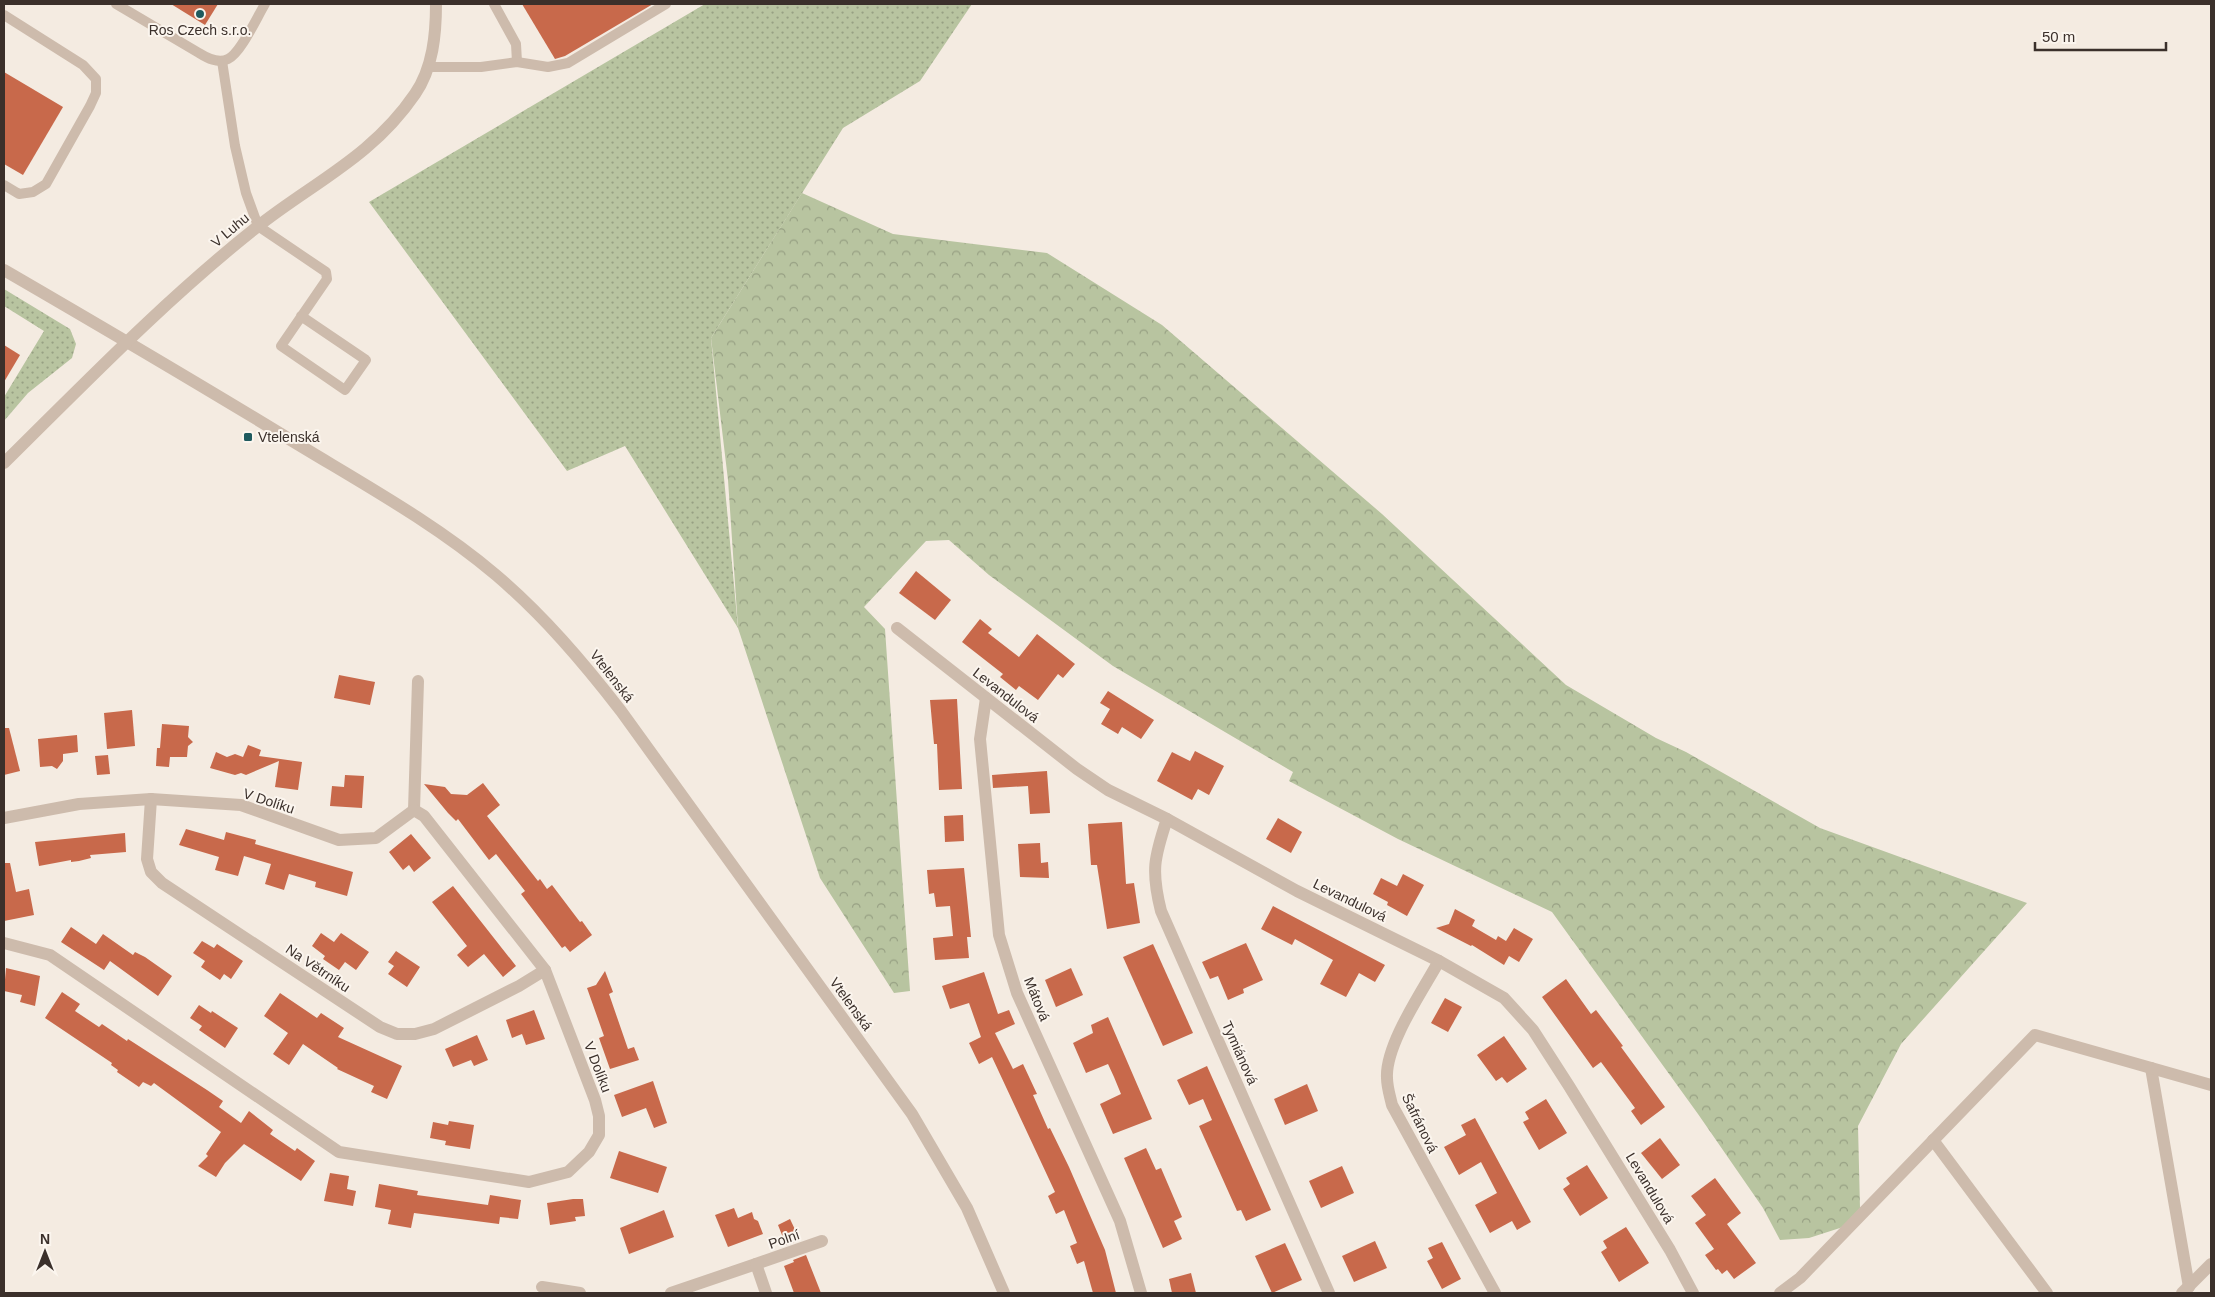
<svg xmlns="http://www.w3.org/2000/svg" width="2215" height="1297" viewBox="0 0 2215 1297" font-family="Arial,sans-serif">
	<defs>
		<pattern id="grass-dots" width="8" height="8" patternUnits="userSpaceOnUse" patternTransform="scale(1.25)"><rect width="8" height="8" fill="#b8c4a0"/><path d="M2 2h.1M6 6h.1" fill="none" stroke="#97a083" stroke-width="1.8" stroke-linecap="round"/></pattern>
		<pattern id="forest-crowns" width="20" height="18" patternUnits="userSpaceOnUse" patternTransform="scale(1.25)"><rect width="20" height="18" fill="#b8c4a0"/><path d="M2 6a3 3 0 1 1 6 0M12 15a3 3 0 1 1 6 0" fill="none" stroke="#97a083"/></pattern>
	</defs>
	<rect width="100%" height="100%" fill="#f4ebe1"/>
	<g fill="url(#grass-dots)">
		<polygon points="705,4 972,4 920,81 843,128 711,338 738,628 625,446 567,471 369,202"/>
		<polygon points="4,289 70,329 76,344 72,358 28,393 4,421 4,397 44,331 4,306"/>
	</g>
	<polygon fill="url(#forest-crowns)" points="802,193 893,234 1047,253 1162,325 1382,514 1566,685 1656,738 1686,752 1820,828 2027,903 1901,1044 1858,1126 1860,1208 1843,1227 1809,1238 1780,1240 1763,1208 1698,1114 1552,912 1398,839 1289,781 1293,772 1113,666 989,575 949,540 926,541 864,607 885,629 910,991 894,993 820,878 738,628 728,480 711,338"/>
	<g fill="#c8694b">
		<polygon points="171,4 218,4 205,25"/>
		<polygon points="522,4 653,4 565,56 555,59"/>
		<polygon points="4,72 63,107 23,175 4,164"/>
		<polygon points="4,345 20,355 4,382"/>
		<polygon points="916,571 951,600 935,620 899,593"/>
		<polygon points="980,619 992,629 988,633 1019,657 1037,634 1075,664 1063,678 1058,674 1038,700 1019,686 1016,690 1000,677 1003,674 962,642"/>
		<polygon points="339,675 375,682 370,705 334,698"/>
		<polygon points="1108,691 1154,720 1141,739 1122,727 1118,734 1101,724 1110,709 1100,703"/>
		<polygon points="957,699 962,789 939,790 937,744 934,744 930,700"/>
		<polygon points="132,710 135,746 107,749 104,713"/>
		<polygon points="162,724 189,726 188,737 193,742 188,746 187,757 170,757 169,767 156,766 157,748 160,748"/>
		<polygon points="4,728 9,728 20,771 4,775"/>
		<polygon points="77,735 78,752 63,754 63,761 57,769 52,766 40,767 38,739"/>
		<polygon points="248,745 261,750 259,756 302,762 298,790 275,787 279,761 246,775 241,773 235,775 210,768 216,752 227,757 235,754 243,757"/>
		<polygon points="1195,751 1224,766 1209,795 1198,789 1192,800 1157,781 1172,752 1190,761"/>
		<polygon points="108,755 110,774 97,775 95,756"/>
		<polygon points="1047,771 1050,813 1030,814 1028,786 993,788 992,775"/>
		<polygon points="345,775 364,776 362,808 330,806 332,786 344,787"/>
		<polygon points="483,783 500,805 487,816 538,881 540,879 547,889 552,885 580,922 582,921 592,935 570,952 565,946 562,948 521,894 525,891 496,854 489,860 458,819 456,821 448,813 424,784 445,787 451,794 467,795"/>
		<polygon points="963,815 964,841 945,842 944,816"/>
		<polygon points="1278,818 1302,832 1291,853 1266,839"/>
		<polygon points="1122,822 1126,884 1134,883 1140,923 1107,929 1097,865 1091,865 1088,824"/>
		<polygon points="186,829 224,840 226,832 256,840 255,844 353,872 347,896 315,887 316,882 289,874 284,890 265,884 271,864 244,856 238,876 215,870 219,857 179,845"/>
		<polygon points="125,833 126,852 90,855 91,858 79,861 71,862 71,860 39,866 35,842"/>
		<polygon points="411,834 431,858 414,872 409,865 403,870 389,852"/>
		<polygon points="1040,843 1041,863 1048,862 1049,878 1020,877 1018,844"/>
		<polygon points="4,863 10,863 16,892 29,889 34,915 4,921"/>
		<polygon points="964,868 971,937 967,937 969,958 935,960 933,938 953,936 950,906 936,907 934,893 929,894 927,870"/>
		<polygon points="1403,874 1424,885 1407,916 1387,905 1388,902 1373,894 1381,878 1397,886"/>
		<polygon points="453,886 516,966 503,977 484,954 468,967 457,955 467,946 432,902"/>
		<polygon points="1273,906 1385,965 1375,982 1359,973 1346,997 1320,984 1333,960 1295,939 1292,945 1261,929"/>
		<polygon points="1455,909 1475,920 1472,926 1496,940 1498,936 1506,941 1514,928 1533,939 1519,962 1509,956 1504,965 1472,945 1471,946 1436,928 1449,924"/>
		<polygon points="71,927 96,944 103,934 133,955 135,952 145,957 172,976 158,996 110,961 104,970 61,942"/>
		<polygon points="321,933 334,942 341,933 369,952 356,970 345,962 339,970 323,959 325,956 312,946"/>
		<polygon points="202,941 214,948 217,944 243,961 231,979 224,974 220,980 201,967 205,961 193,953"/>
		<polygon points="1246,943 1263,980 1243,989 1244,993 1228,1000 1218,976 1210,979 1202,962"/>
		<polygon points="1153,944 1193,1033 1163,1046 1123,957"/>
		<polygon points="396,951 420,967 407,987 388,974 394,966 388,962"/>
		<polygon points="6,968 40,976 35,1006 20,1002 22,995 4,991"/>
		<polygon points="1071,968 1083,995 1056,1007 1045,980"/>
		<polygon points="605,971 613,992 609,994 628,1049 634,1047 639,1060 610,1069 599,1038 604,1036 587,988 596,985"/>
		<polygon points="984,972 998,1014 1009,1010 1015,1024 995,1033 1013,1069 1023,1064 1037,1094 1033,1095 1048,1129 1050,1128 1069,1167 1105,1250 1116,1293 1093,1293 1084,1261 1077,1264 1070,1246 1077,1243 1064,1210 1056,1214 1048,1196 1055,1192 992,1057 979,1064 969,1043 981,1037 969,1003 950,1009 942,986"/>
		<polygon points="1566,979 1591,1014 1596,1010 1623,1046 1621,1047 1665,1107 1641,1125 1631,1111 1635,1108 1601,1062 1593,1068 1542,997"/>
		<polygon points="62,992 80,1004 75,1011 99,1027 102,1024 127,1041 128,1039 207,1090 223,1101 219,1107 241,1123 249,1111 273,1130 270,1134 295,1151 297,1148 315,1161 301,1181 244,1144 225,1163 216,1177 198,1166 208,1156 206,1154 221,1132 154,1083 151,1086 143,1082 139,1087 117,1072 118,1070 111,1065 112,1063 45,1018"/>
		<polygon points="280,993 317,1018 321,1013 344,1028 338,1037 402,1066 387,1099 371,1092 374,1086 337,1069 338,1068 303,1044 289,1065 273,1054 288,1033 264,1016"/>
		<polygon points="1445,998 1462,1007 1448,1032 1431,1023"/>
		<polygon points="199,1005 211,1013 212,1011 238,1028 225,1048 199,1030 202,1026 190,1018"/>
		<polygon points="534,1010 545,1039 526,1045 522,1034 512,1038 506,1020"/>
		<polygon points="1108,1017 1152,1119 1113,1134 1100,1104 1121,1094 1114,1077 1108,1064 1086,1073 1073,1043 1093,1033 1091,1025"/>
		<polygon points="477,1035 488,1060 474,1066 471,1060 453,1067 445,1049"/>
		<polygon points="1504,1036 1527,1069 1507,1083 1502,1077 1496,1081 1477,1055"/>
		<polygon points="1207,1066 1271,1210 1246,1221 1241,1210 1237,1211 1199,1126 1212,1120 1203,1099 1189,1105 1177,1080"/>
		<polygon points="653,1081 667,1123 654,1128 646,1108 622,1117 614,1095"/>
		<polygon points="1307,1084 1318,1111 1285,1125 1274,1099"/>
		<polygon points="1546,1099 1567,1133 1539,1150 1523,1122 1529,1119 1525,1112"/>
		<polygon points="1475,1118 1531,1222 1517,1230 1512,1221 1490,1233 1475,1205 1497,1193 1481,1162 1459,1175 1444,1147 1466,1135 1461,1125"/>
		<polygon points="449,1121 474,1125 470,1149 445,1145 446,1141 430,1138 433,1122 448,1125"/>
		<polygon points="1660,1138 1680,1165 1662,1179 1641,1153"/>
		<polygon points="1146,1148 1156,1170 1161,1168 1182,1217 1174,1221 1182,1239 1163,1248 1124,1158"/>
		<polygon points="619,1151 667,1167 658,1193 610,1178"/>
		<polygon points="1587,1165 1608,1198 1580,1216 1563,1189 1570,1184 1566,1178"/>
		<polygon points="1342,1166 1354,1193 1321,1208 1309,1181"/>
		<polygon points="330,1173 349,1176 347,1189 356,1191 353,1206 324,1201"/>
		<polygon points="1715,1178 1741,1213 1727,1224 1756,1263 1734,1279 1727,1270 1722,1274 1718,1269 1716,1270 1705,1255 1714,1249 1695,1223 1706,1215 1691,1196"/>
		<polygon points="379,1184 418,1191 417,1195 488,1205 490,1195 521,1200 518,1219 500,1217 499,1224 414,1213 411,1228 388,1224 391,1210 375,1207"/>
		<polygon points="573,1199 583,1199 585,1216 575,1217 576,1221 550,1225 547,1203"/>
		<polygon points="734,1208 738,1218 752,1212 754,1219 758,1221 763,1234 728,1247 715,1215"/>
		<polygon points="664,1210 674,1237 629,1254 620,1228"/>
		<polygon points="790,1219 800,1240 786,1245 778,1225"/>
		<polygon points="1626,1227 1649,1263 1619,1282 1601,1252 1607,1248 1603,1241"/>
		<polygon points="1375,1241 1387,1268 1354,1282 1342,1256"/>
		<polygon points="1442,1242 1461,1279 1442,1289 1427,1261 1433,1258 1428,1248"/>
		<polygon points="1285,1243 1302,1280 1272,1293 1255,1256"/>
		<polygon points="806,1255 821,1293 794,1293 784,1266 794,1262 793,1260"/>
		<polygon points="1191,1273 1196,1293 1172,1293 1169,1279"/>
	</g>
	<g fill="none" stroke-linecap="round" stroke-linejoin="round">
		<g stroke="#cdbbac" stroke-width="10">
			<path d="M 116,4 L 199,53 C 207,58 218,64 228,59 C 241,53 257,17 265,4"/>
			<polyline points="494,4 516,44 517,62"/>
			<polyline points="4,15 83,65 96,79 96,93 90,106 46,184 33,192 19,194 4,185"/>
			<polyline points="222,61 235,146 246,193 258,226 326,272 327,279 281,346 345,390 366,360 301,316"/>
			<polyline points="428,67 481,67 517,62 548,67 568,63 666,4"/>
		</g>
		<g stroke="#cdbbac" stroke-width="12">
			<path d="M 4,270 C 97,324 189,378 281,434 C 354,479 431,520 496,575 C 544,616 583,662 621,711 L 912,1114 L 967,1208 L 1004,1293"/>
			<path d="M 4,463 C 86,382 166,299 257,227 C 314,182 372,157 415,94 C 433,68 436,34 436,4"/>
			<polyline points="897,628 1077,769 1108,790 1167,819 1297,891 1439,961 1504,998 1533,1030 1569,1086 1670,1250 1693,1293"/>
			<polyline points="986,698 980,739 999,935 1017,993 1120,1221 1141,1293"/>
			<polyline points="151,799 147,859 151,872 162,883 380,1027 397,1034 415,1034 434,1029 519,986 545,970"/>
			<polyline points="414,810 418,681"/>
			<polyline points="4,818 79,804 151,799 241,805 339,840 376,838 414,810 424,816 545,970 595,1100 599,1116 599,1135 589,1152 568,1172 529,1182 339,1152 50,955 4,943"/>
			<path d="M 1167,819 C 1154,858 1151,871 1161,911 L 1329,1293"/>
			<path d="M 1439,961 C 1423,990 1385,1045 1387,1078 C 1387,1087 1390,1096 1392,1105 L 1495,1293"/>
			<polyline points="2151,1068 2189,1287"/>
			<polyline points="1933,1140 2047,1293"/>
			<polyline points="542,1287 580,1293"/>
			<polyline points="671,1293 756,1264"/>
			<polyline points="766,1293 756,1264 822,1241"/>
			<polyline points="1780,1293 1800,1278 2035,1035 2211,1085"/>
			<polyline points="2182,1293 2211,1264"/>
		</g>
	</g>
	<g fill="#1f5a5e" stroke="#fbf5ee" stroke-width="2">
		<circle cx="200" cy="14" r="5"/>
		<rect x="243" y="432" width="10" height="10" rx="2.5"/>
	</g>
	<g text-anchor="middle" stroke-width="4" stroke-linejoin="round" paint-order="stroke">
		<g font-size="14" fill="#3b302b" stroke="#fbf5ee">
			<text x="200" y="35">Ros Czech s.r.o.</text>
			<text x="258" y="442" text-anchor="start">Vtelenská</text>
		</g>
		<g font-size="14" fill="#3b302b" stroke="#fbf5ee">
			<text transform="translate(230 230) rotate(-40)" y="5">V Luhu</text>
			<text transform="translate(612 676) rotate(52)" y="5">Vtelenská</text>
			<text transform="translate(1006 695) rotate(38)" y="5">Levandulová</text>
			<text transform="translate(269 801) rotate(18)" y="5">V Dolíku</text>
			<text transform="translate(1350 900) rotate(26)" y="5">Levandulová</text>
			<text transform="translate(318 968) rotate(34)" y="5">Na Větrníku</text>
			<text transform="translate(1037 999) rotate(68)" y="5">Mátová</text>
			<text transform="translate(851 1004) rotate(54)" y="5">Vtelenská</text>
			<text transform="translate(1240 1053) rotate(66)" y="5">Tymiánová</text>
			<text transform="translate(598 1067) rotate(69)" y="5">V Dolíku</text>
			<text transform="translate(1420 1123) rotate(64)" y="5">Šafránová</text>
			<text transform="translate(1650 1188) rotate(59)" y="5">Levandulová</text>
			<text transform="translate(784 1239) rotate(-19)" y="5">Polní</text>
		</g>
	</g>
	<rect width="2215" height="1297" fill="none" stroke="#3b302b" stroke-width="10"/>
	<g transform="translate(45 1252)" stroke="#fbf5ee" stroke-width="4" paint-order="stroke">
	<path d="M0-4L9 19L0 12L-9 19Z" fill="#3b302b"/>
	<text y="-8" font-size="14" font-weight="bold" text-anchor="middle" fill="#3b302b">N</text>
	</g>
	<path d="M2035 42v8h131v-8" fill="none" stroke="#3b302b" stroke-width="2.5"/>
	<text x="2042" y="42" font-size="15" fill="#3b302b" stroke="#fbf5ee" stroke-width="4" paint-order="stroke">50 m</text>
</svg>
